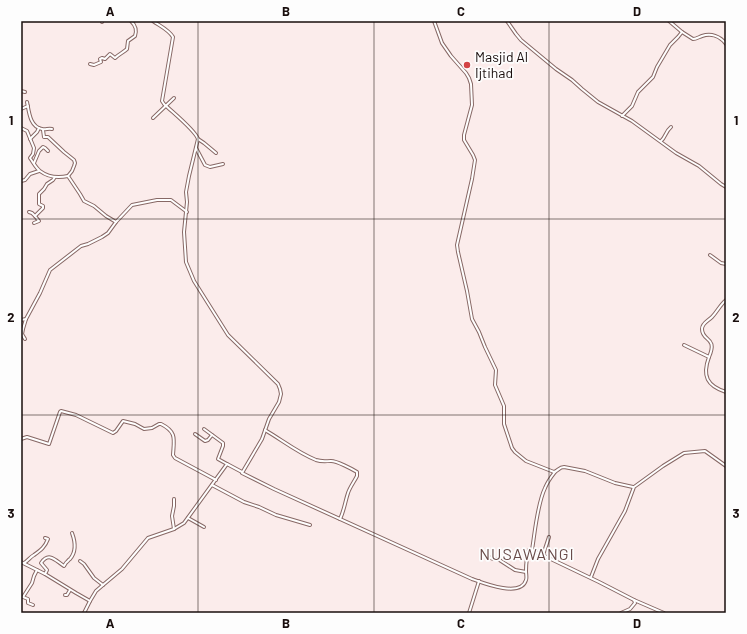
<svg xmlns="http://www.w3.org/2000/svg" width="747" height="634" viewBox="0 0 747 634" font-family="Barlow,sans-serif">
	<rect width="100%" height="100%" fill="#fbeceb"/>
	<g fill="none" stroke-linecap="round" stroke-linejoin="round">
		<defs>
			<g id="street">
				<path d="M 153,21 C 160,26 169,30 173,37 L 162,101 L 164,104 C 171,111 195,130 198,139 L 189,176 L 186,192 L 187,202 L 184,232 L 186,262 L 194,281 L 228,335 L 278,384 L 280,389 L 281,394 L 279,402 L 269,419 L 262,439 L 242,473 L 274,489 L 472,579 C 483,583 521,598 526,580 C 527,578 526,574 526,571 C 526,564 527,556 529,550 L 532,550 L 599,582 L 634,600 L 635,603 L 630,609 L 621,613"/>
				<path d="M 434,21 L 442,43 L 451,56 L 466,73 L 469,78 L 471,84 L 472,105 L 464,135 L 464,140 L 473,155 L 475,160 L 472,179 L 457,245 L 458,252 L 467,291 L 472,319 L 479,332 L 485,347 L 496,370 L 495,385 L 504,406 L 504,424 L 512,448 L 515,452 L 526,461 L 554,472 C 558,471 559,467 564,467 L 585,471 L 615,483 L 633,487"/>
				<polyline points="507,21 516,34 521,40 556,69 572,80 582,89 598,102 632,121 676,153 699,166 721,184 726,187"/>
				<polyline points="669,21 682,32"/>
				<polyline points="102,22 102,21"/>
				<path d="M 90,64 L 94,65 L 101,62 L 100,59 L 102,58 L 105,59 L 110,54 L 115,58 C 119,54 124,52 127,49 L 128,41 L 135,36 C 137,30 136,26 131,21"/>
				<polyline points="21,91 25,92"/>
				<path d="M 27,102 C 29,112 30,127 42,129 C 46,130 48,128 52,129"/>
				<polyline points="21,109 28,106"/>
				<path d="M 622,116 L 632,106 L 638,92 L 653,77 L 657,67 L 670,45 L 678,37 L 682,32 L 693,39 C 696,39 699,37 702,36 C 711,33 720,36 726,44"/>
				<polyline points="153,118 174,98"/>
				<path d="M 21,128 L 27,131 L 34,148 L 33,154 L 30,158 C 33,162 36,168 40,171 C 48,177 59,178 68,176 L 80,194 L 84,201 L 94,206 L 106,216 L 116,222 L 132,205 L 157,200 L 171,200 L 187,212"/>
				<polyline points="43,130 44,137 48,137 64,152 74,160 75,163 74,166 72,171 68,176"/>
				<polyline points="30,139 37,132 39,128"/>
				<polyline points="198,139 204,143 216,153"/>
				<path d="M 661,141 C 666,137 665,132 671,127"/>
				<polyline points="196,148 205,165 210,167 223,164"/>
				<polyline points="34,163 39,151 43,147 45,148 48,151"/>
				<polyline points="21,181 25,180 30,174 39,171"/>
				<polyline points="29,212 32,213 35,216"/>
				<polyline points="34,223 39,221 35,216 43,208 43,206 39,204 39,194 44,189 47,184 53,180 55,177"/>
				<polyline points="710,255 721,263 726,264"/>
				<polyline points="21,320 26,319 40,293 50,270 81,246 88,244 102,237 108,233 116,222"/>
				<polyline points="25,339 22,334 23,329 26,319"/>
				<path d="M 684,345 L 709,357 C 702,376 707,386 726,392"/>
				<path d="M 709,357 C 718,336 702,342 702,329 C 702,323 708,321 712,317 C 717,312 720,305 726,300"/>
				<polyline points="204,429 223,443 223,446 218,459 227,464"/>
				<path d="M 265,430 C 282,440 298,453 316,460 C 322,462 326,461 331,461 C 337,461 352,469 357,472 L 357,476 C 354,482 350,487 348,493 C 345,502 344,511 340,519"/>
				<polyline points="195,434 205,441 208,440 212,435"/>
				<path d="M 21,439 L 27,437 L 49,444 L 60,412 L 61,411 L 76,415 L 113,433 L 116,431 L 123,421 L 135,424 L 144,429 L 152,428 L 159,424 L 161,424 C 177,432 174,439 173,455 L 175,458 L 216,480"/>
				<polyline points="212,485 244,502 259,507 276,515 310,525"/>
				<polyline points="174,499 174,506 172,516 174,529"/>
				<polyline points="188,518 204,527"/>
				<path d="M 532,550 C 535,532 537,505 545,488 C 547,483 551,477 555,472"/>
				<polyline points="543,555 549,537"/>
				<polyline points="487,556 493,559 498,559 515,570 526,572"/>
				<polyline points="80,561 84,564 94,578 103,585"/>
				<polyline points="21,562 45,574 76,593 90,601"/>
				<path d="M 24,563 C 28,561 30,557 34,555 C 41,550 45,547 48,539 L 45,538"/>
				<path d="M 45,574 L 47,570 L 41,563 C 49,551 56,561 64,566 C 65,564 66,562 68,561 C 68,560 69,560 70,559 C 77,551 75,541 72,533"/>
				<polyline points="591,577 598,559 625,511 634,487 663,466 684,453 705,451 726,466"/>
				<polyline points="65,595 67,595 70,590"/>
				<polyline points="634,600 664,613"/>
				<polyline points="33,605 28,603 28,599 23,597 32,583 34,576 37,570"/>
				<polyline points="84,613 90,601 96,591 103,585 122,569 148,538 174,529 184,523 227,464 242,472"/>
				<polyline points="469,613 479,581"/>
			</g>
		</defs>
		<use href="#street" stroke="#876865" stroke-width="4"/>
		<use href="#street" stroke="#fff" stroke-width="2"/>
	</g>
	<path fill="none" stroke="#190e0d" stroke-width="1" stroke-opacity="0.55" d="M 198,21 L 198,613M 374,21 L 374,613M 549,21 L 549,613M 21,219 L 726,219M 21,415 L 726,415"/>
	<circle fill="#d34446" stroke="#fdfdfd" stroke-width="1.5" cx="467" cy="65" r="4"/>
	<g text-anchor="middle" stroke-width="3.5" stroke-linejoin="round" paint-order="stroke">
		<g font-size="14" fill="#190e0d" stroke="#fdfdfd" text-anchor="start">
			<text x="475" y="62">Masjid Al<tspan x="475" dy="16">Ijtihad</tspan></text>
		</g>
		<g font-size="16" letter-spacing="1" fill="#694b49" stroke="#fdfdfd">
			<text x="527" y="560">NUSAWANGI</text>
		</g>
	</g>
	<rect width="747" height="634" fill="none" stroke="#fdfdfd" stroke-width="44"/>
	<rect x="22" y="22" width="703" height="590" fill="none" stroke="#190e0d" stroke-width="1.5"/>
	<g font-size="13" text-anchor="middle" font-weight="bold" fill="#190e0d">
		<text x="110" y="16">A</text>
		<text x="286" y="16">B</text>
		<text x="461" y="16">C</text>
		<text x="637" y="16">D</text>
		<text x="11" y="125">1</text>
		<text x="736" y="125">1</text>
		<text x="11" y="322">2</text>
		<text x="736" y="322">2</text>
		<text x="11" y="518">3</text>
		<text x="736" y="518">3</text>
		<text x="110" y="628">A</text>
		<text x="286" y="628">B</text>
		<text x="461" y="628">C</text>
		<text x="637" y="628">D</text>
	</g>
</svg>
